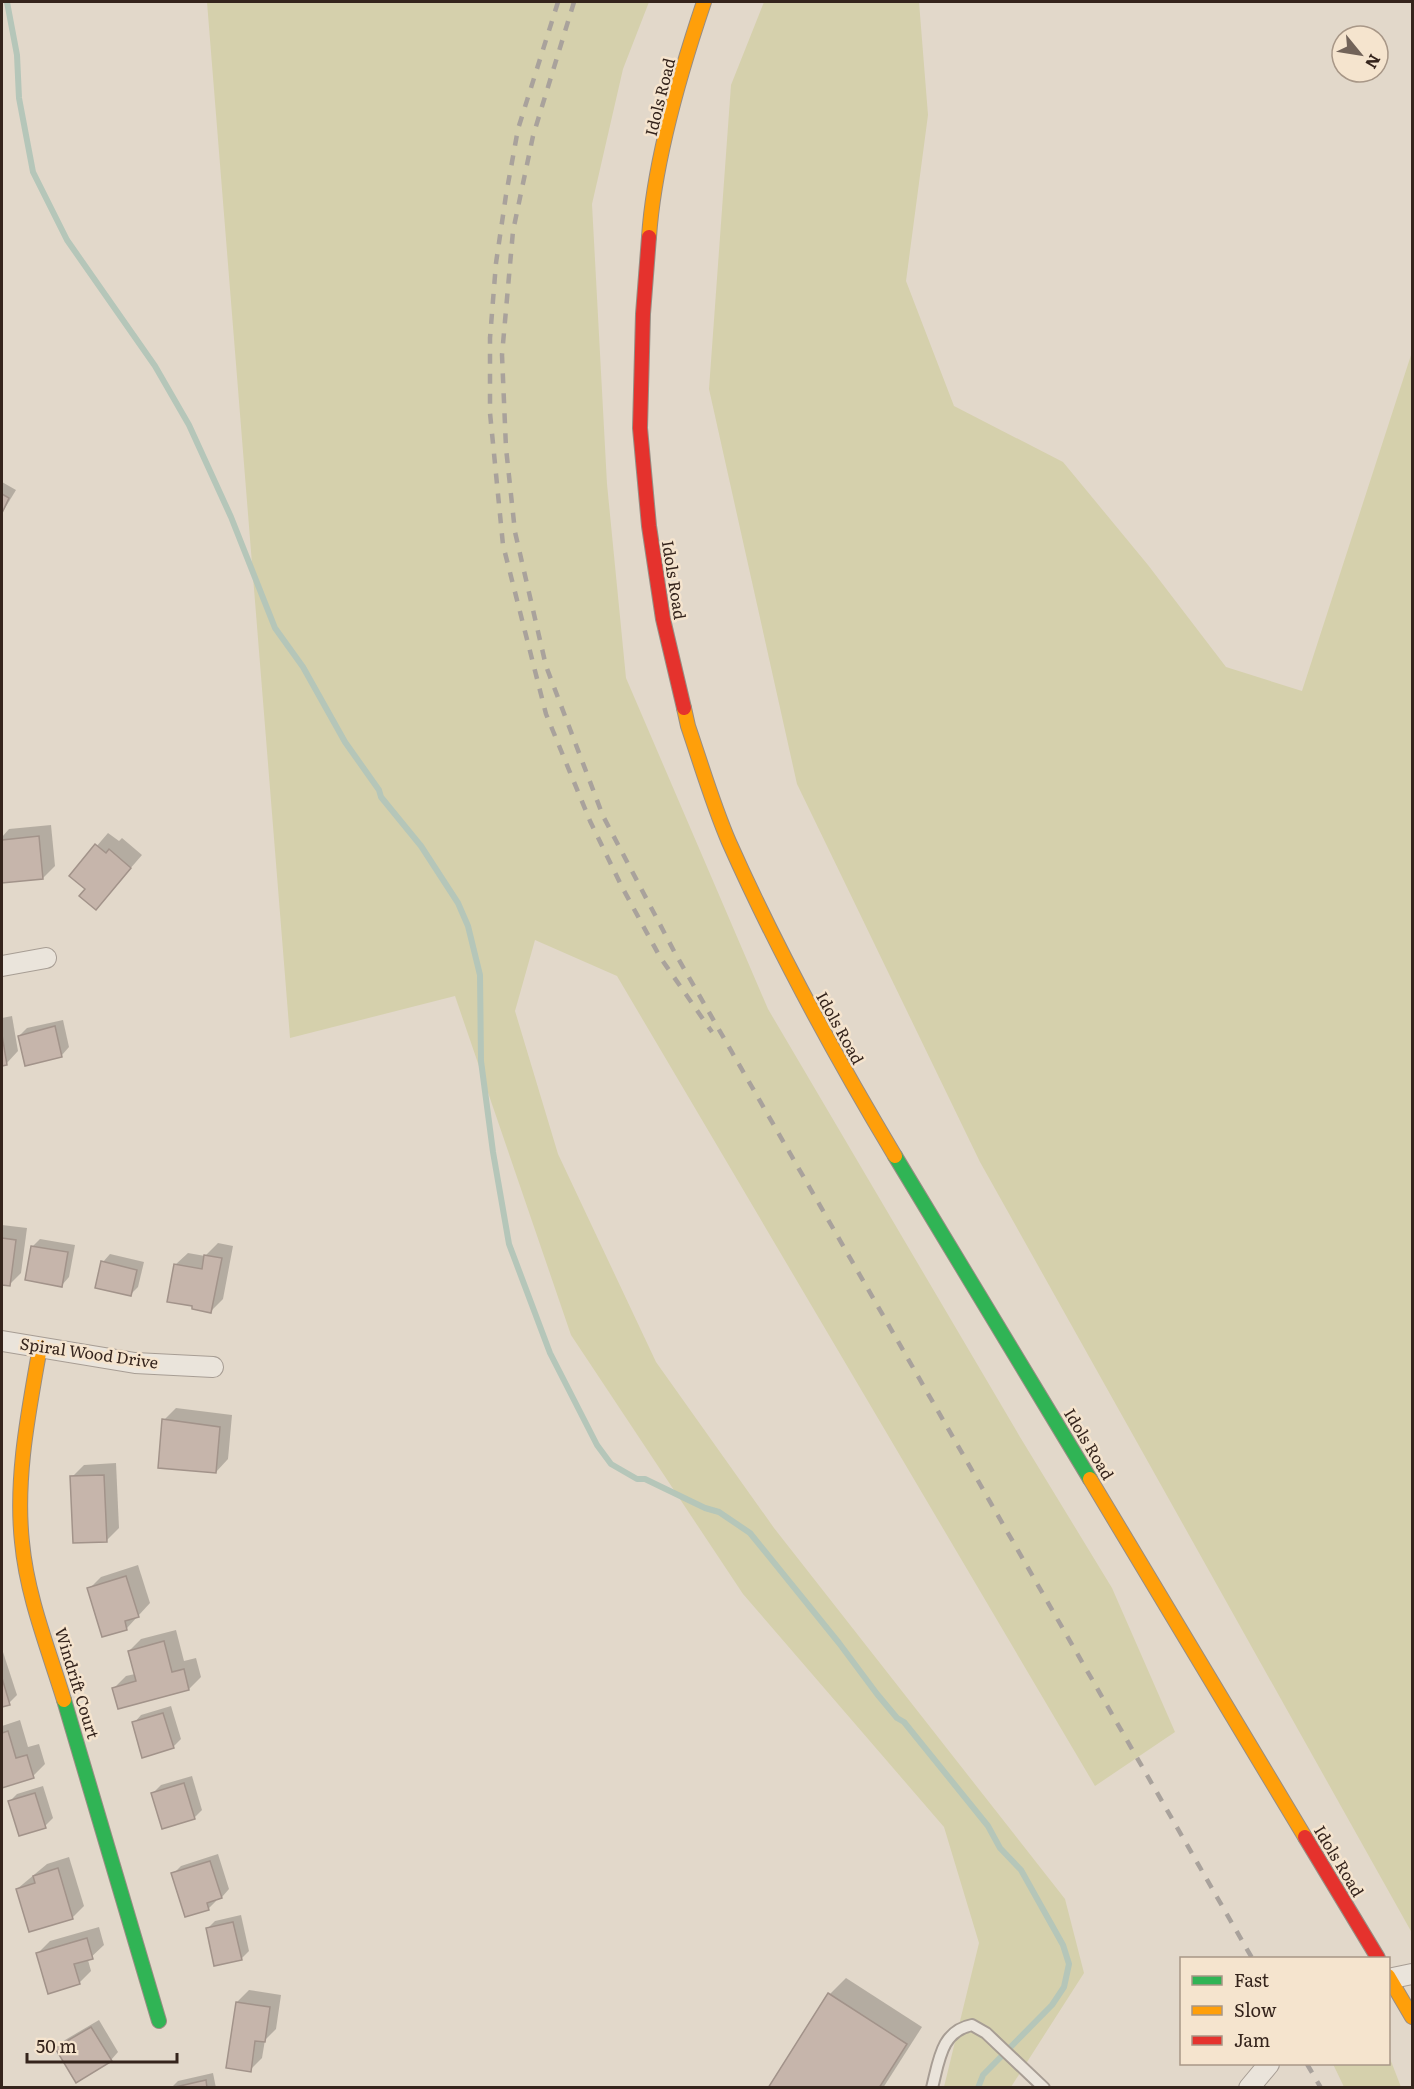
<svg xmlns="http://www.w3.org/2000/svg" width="1414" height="2089" viewBox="0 0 1414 2089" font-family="Literata,serif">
	<rect width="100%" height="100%" fill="#e2d8ca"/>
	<g fill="#d5d0ac">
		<polygon points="207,2 649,2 623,69 592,204 607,484 626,678 768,1009 1020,1437 1112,1588 1175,1732 1095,1786 617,976 535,940 515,1011 558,1154 656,1362 774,1528 1065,1899 1084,1973 1011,2087 944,2087 979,1943 944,1827 743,1594 571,1335 455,996 290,1038"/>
		<polygon points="764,2 919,2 928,115 906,281 954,406 1063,462 1148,565 1226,667 1302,691 1412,352 1412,1933 980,1162 797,784 709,389 731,85"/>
		<polygon points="1389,2056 1401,2087 1344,2087 1333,2064 1388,2064"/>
	</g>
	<g fill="#0003">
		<polygon points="2,482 16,490 2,513"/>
		<polygon points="51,825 55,866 43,878 2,882 2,837 9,829"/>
		<polygon points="108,833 119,841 122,838 142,855 96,908 87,889 71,876"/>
		<polygon points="12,1016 18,1051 6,1064 2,1064 2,1018"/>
		<polygon points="63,1020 69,1047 62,1055 26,1064 19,1036 27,1028"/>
		<polygon points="2,1225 27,1228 21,1273 9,1285 2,1284"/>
		<polygon points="40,1239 75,1245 69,1277 62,1285 32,1247"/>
		<polygon points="218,1243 233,1246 223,1299 211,1311 175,1265 188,1253 205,1256"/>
		<polygon points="110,1254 144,1262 138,1287 130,1295 103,1262"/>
		<polygon points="176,1408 232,1415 228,1459 216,1472 164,1420"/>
		<polygon points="116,1463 119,1528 107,1540 72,1477 84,1465"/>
		<polygon points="138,1565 150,1603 127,1628 103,1636 89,1589 101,1577"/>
		<polygon points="176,1630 184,1661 196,1658 201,1677 189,1689 114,1688 126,1676 135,1674 129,1651 141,1639"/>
		<polygon points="2,1649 17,1695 9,1703 2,1705"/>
		<polygon points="171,1706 181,1739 173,1747 134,1723 141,1715"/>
		<polygon points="20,1720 28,1747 39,1744 45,1764 33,1776 2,1786 2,1726"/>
		<polygon points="192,1776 202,1810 194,1818 153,1793 161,1785"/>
		<polygon points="43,1786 53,1818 45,1826 9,1802 17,1794"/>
		<polygon points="218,1854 229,1889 222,1897 216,1899 216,1901 209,1908 186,1915 173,1874 181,1866"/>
		<polygon points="69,1857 84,1906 72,1918 17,1889 47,1864"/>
		<polygon points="241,1915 249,1951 241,1959 207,1929 215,1921"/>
		<polygon points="99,1927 104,1945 88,1960 91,1971 79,1983 38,1953 50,1941"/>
		<polygon points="846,1978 922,2027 883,2088 770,2088 830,1994"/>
		<polygon points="249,1990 281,1995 276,2029 265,2040 262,2058 250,2070 237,2002"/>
		<polygon points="99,2020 118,2052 111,2060 57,2048 65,2040"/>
		<polygon points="213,2073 216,2088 171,2088 178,2081"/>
	</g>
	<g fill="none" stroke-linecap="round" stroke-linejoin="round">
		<polyline stroke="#b5c6b9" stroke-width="6" points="7,2 17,55 19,98 33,172 67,240 155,366 189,425 231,517 275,628 303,667 345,742 379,790 381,797 421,846 458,903 468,926 480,975 481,1061 493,1152 509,1244 550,1353 597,1445 611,1464 637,1479 645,1479 705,1508 719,1512 750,1533 839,1643 877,1694 897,1718 904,1722 988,1826 1000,1848 1021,1870 1063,1945 1069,1964 1064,1987 1052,2005 983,2075 978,2088"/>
	</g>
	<g fill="#c6b5ab" stroke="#a2938a" stroke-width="1.5">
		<polygon points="2,494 9,498 2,513"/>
		<polygon points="39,836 43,879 2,883 2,840"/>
		<polygon points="95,844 106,853 109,849 131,868 96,910 79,896 85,889 69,876"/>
		<polygon points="55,1026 62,1057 25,1066 18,1036"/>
		<polygon points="2,1035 7,1065 2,1066"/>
		<polygon points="2,1238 16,1240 10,1286 2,1285"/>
		<polygon points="31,1246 68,1252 62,1287 25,1280"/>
		<polygon points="204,1255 222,1258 211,1313 192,1309 192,1306 167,1302 174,1264 202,1269"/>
		<polygon points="101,1261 137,1270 131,1296 95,1288"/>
		<polygon points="162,1419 220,1427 216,1473 158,1468"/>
		<polygon points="104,1475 107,1542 73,1543 70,1476"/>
		<polygon points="126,1576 139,1617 125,1621 127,1630 102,1637 87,1588"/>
		<polygon points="164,1641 172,1672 184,1669 189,1690 118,1709 112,1688 136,1681 128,1651"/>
		<polygon points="2,1678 10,1705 2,1707"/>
		<polygon points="163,1713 174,1748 142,1758 132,1722"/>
		<polygon points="8,1731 16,1758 27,1755 34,1778 2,1788 2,1733"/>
		<polygon points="184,1783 195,1819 162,1829 151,1793"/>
		<polygon points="35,1793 46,1828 19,1836 8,1801"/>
		<polygon points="210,1861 222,1898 207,1903 209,1910 185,1917 171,1873"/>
		<polygon points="58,1868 73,1919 29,1932 16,1889 35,1883 33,1876"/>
		<polygon points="233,1922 242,1960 214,1966 206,1928"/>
		<polygon points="87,1938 93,1959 74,1964 80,1984 48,1994 36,1953"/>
		<polygon points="828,1993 907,2044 879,2088 768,2088"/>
		<polygon points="236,2002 270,2007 265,2042 255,2041 251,2072 226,2068"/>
		<polygon points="91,2027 112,2061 76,2083 55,2048"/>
		<polygon points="206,2080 207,2088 171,2088"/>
	</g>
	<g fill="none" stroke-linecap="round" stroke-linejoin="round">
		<defs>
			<path id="lane" d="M 932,2088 C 939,2061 941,2031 972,2025 L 986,2033 L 1044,2088"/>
			<g id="street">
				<polyline points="2,966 46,958"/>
				<polyline points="2,1341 135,1363 213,1367"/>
				<polyline points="1388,1979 1412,1974"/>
				<polyline points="1249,2088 1269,2064"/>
			</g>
			<g id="fast">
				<polyline points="895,1156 1090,1479"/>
				<polyline points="64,1700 159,2021"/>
			</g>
			<g id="slow">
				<path d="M 649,237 C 654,163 680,73 704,2"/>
				<path d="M 684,708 L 688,726 C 701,764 713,805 729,842 C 777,950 834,1054 895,1156"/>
				<path d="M 40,1347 C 29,1410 15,1477 22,1542 C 27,1596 48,1648 64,1700"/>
				<polyline points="1090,1479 1305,1837"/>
				<polyline points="1388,1976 1412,2017"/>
			</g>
			<g id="jam">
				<polyline points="649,237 643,314 640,428 649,526 663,619 684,708"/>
				<polyline points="1305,1837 1378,1958"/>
			</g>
		</defs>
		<use href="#lane" stroke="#a79d94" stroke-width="14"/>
		<use href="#street" stroke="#a79d94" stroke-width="22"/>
		<use href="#fast" stroke="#978d83" stroke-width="16"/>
		<use href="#slow" stroke="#978d83" stroke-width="16"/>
		<use href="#jam" stroke="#978d83" stroke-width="16"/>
		<use href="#lane" stroke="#eae4db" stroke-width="10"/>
		<use href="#street" stroke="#eae4db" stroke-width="20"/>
		<use href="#fast" stroke="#30b455" stroke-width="14"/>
		<use href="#slow" stroke="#ff9f0a" stroke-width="14"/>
		<use href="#jam" stroke="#e5322d" stroke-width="14"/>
		<g stroke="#a9a29c" stroke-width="4.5" stroke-dasharray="10 10" stroke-linecap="butt">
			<polyline points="558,2 518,129 506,195 496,263 490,338 490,413 503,545 546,714 590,821 622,887 660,957 712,1032"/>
			<polyline points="574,2 533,136 513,231 502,355 506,448 515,532 546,666 603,816 675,953 1252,1958"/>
			<polyline points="1307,2064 1321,2088"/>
		</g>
	</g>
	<g text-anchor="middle" stroke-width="5" stroke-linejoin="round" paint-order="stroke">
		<g font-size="16" fill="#35241c" stroke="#f5e4ce">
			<text transform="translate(660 97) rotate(-76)" y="6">Idols Road</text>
			<text transform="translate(674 580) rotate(81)" y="6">Idols Road</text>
			<text transform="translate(840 1028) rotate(61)" y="6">Idols Road</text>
			<text transform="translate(89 1353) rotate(8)" y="6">Spiral Wood Drive</text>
			<text transform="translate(1089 1444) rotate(59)" y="6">Idols Road</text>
			<text transform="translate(77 1683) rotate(73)" y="6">Windrift Court</text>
			<text transform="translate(1339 1861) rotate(59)" y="6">Idols Road</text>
		</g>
	</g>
	<rect width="1414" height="2089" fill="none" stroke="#35241c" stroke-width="6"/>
	<rect x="1180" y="1957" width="210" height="108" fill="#f5e4ce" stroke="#a89787" stroke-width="1.5"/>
	<rect x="1192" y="1976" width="30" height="9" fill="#30b455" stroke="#a89787" stroke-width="1.5"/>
	<text x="1234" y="1987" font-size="18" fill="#35241c">Fast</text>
	<rect x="1192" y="2006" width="30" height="9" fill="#ff9f0a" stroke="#a89787" stroke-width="1.5"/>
	<text x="1234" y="2017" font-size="18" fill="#35241c">Slow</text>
	<rect x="1192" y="2036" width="30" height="9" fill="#e5322d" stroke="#a89787" stroke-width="1.5"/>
	<text x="1234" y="2047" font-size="18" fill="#35241c">Jam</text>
	<g transform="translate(1360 54) rotate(120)"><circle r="28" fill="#f5e4ce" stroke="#a89787" stroke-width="1.5"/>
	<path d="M0-4.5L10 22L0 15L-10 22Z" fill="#726359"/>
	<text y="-9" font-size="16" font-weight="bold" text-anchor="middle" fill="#35241c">N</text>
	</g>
	<path d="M27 2053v9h150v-9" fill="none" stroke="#35241c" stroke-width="3"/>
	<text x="36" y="2053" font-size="18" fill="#35241c" stroke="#f5e4ce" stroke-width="4.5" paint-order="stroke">50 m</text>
</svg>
